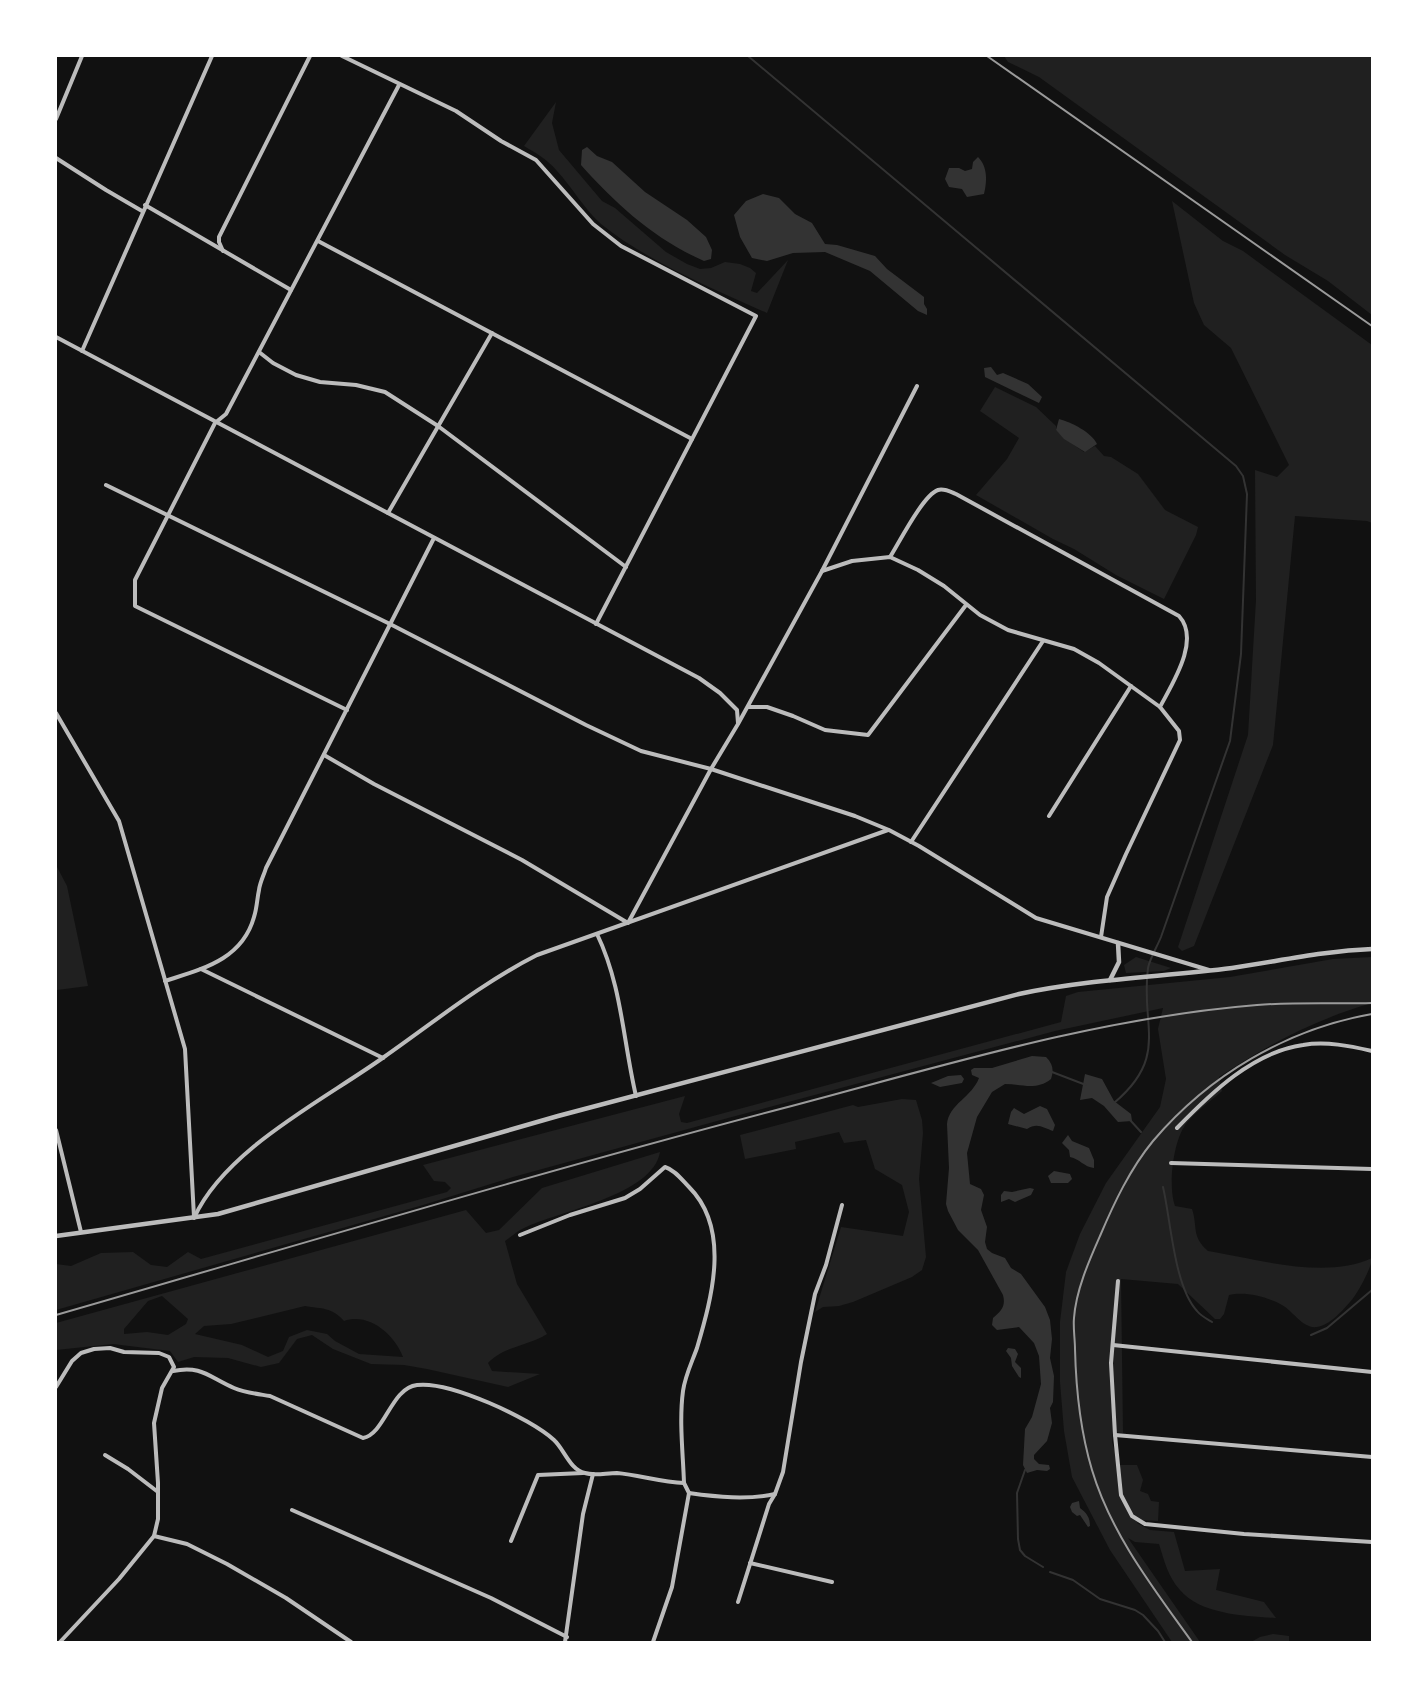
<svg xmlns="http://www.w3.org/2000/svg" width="1428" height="1698" viewBox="0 0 1428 1698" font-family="'DM Sans',sans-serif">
	<rect width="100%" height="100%" fill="#111"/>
	<g fill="#202020" fill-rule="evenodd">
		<polygon points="1004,56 1372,56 1372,315 1328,281 1285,255 1039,77 1008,62"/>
		<path d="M 556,102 L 552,123 L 559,150 L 602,201 L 615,208 L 666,252 L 687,264 L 700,269 L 711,268 L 725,262 L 740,264 L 750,268 L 756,273 L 751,291 L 757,293 L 788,260 L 767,313 C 715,290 645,260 601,224 C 584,209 572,187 557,171 C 548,160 536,153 524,146 Z"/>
		<polygon points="1172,201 1223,241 1243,251 1372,345 1372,523 1367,521 1295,516 1273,745 1194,946 1182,951 1178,947 1183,932 1248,735 1256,600 1255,470 1277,477 1289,465 1231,348 1204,325 1194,303"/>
		<polygon points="995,387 1036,407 1056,426 1056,430 1064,438 1084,452 1095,446 1104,456 1111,457 1138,474 1165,510 1198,527 1196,535 1164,599 1116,575 1074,549 1053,539 976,495 1007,459 1019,438 980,411"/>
		<polygon points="56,865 67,886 88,986 57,990 56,1002"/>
		<polygon points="1136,957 1171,968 1164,971 1126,973 1124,965"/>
		<path d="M 1372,957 L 1372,1003 C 1316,1019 1267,1045 1219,1077 L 1222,1091 C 1213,1099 1189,1117 1184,1127 C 1173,1144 1168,1187 1175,1206 L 1192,1209 C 1198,1227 1191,1236 1208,1251 C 1257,1259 1326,1280 1372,1258 C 1372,1267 1357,1295 1350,1302 C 1342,1311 1330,1325 1317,1327 C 1303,1329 1293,1311 1282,1305 C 1268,1297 1245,1291 1229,1295 L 1224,1314 L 1220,1319 L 1215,1319 L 1178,1284 L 1121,1279 L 1123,1433 L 1113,1432 L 1112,1442 L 1119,1465 L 1137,1465 L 1143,1480 L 1140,1491 L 1148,1494 L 1151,1501 L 1159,1502 L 1158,1521 L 1142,1520 L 1137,1523 L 1150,1530 L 1174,1532 L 1185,1571 L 1220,1569 L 1216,1590 L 1264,1602 L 1276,1618 C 1247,1616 1201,1615 1180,1590 C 1168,1577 1164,1560 1159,1544 L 1135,1542 L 1128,1538 L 1200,1642 L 1172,1642 L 1110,1550 L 1072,1477 L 1064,1431 L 1060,1382 L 1060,1322 L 1066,1272 L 1080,1234 L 1106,1183 L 1160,1107 L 1166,1079 L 1158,1029 L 1163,1008 L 1055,1031 L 728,1118 L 513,1177 L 423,1205 L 56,1310 L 56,1264 L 71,1266 L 101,1253 L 133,1252 L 151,1265 L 167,1267 L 188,1252 L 201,1259 L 447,1192 L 451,1188 L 445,1182 L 434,1181 L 423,1165 L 685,1096 L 679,1114 L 681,1122 L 687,1123 L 1061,1022 L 1066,996 L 1078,992 L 1230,977 L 1333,959 Z"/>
		<polygon points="902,1099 916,1100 922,1120 923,1133 919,1179 926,1257 922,1270 912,1277 853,1302 839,1306 823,1307 815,1312 841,1227 903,1236 909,1212 902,1185 875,1169 866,1140 844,1143 839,1132 795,1142 796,1149 745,1159 740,1135 853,1105 858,1107"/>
		<path d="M 660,1152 C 653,1195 559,1211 524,1228 C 517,1231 511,1237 505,1241 L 517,1284 L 547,1334 C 528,1346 504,1346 488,1363 L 492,1371 L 540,1374 L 508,1387 L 427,1369 L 404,1365 L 371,1364 L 333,1349 L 312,1335 L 297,1339 L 279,1363 L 261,1367 L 228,1358 L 194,1357 L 178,1362 L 170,1351 L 113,1344 L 56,1350 L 56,1323 L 466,1210 L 486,1233 L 499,1230 L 542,1188 ZM 162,1296 L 188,1319 L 186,1324 L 168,1335 L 147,1332 L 124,1334 L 124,1329 L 148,1301 ZM 305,1306 C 322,1309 332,1307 344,1321 C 369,1312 395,1335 403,1357 L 359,1354 L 335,1341 L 327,1334 L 307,1330 L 289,1337 L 283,1351 L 268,1357 L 242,1345 L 195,1334 L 204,1326 L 231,1324 Z"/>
		<polygon points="1273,1634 1289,1636 1289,1642 1251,1642 1260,1637"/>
	</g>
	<g fill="#333">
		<path d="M 587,147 L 597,156 L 612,162 L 645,192 L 687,220 L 706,237 L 712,250 L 711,259 L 704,261 C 654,239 617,205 581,165 L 582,150 Z"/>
		<path d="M 978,157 C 988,167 987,182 984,194 L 967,197 L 962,189 L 949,187 L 945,179 L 949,168 L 959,168 L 965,171 L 972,169 L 973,162 Z"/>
		<polygon points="763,194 779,198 795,214 812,223 825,244 837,245 875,256 887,269 924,297 924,304 927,309 927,315 918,311 870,271 825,252 793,253 767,261 752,258 740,237 734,215 746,201"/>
		<polygon points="991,367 997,375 1003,373 1028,384 1042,397 1039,403 985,377 984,368"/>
		<path d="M 1059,419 C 1071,422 1091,432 1097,444 L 1085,452 L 1064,439 L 1056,430 Z"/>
		<path d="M 1032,1056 L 1046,1057 C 1053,1064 1054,1070 1051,1079 C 1036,1091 1022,1084 1005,1084 L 992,1092 L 977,1117 L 967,1153 L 970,1184 L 981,1189 L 984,1195 L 981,1210 L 987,1227 L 985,1242 L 987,1249 L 992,1253 L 1005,1258 L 1011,1268 L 1021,1274 L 1045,1307 L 1050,1320 L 1052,1339 L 1050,1358 L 1054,1376 L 1053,1402 L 1050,1408 L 1052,1423 L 1047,1441 L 1034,1455 L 1034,1459 L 1039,1464 L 1049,1465 L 1050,1469 L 1047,1471 L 1037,1470 L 1027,1473 L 1023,1465 L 1025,1429 L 1032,1417 L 1041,1384 L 1039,1356 L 1034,1343 L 1019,1327 L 997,1330 L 992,1325 L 993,1318 C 1001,1311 1006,1307 1003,1295 L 978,1250 L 958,1230 L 948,1211 L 946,1204 L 949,1168 L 947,1124 C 949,1104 972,1097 979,1078 L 972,1075 L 971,1070 L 974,1068 L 992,1068 Z"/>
		<polygon points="1085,1074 1102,1079 1114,1101 1131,1114 1132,1121 1118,1122 1104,1106 1092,1098 1080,1100"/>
		<polygon points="961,1075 964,1079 962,1083 940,1087 931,1083 948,1076"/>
		<path d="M 1040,1106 L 1047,1109 L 1055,1125 L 1053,1131 C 1044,1128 1037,1122 1027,1129 L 1008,1124 L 1011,1112 L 1014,1108 L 1024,1114 Z"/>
		<path d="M 1068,1135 L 1072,1141 L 1089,1148 L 1094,1160 L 1094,1168 C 1084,1167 1080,1159 1070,1157 L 1069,1150 L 1062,1143 Z"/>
		<polygon points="1054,1171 1070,1174 1072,1179 1068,1183 1051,1183 1048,1176"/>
		<polygon points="1030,1188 1034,1189 1031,1195 1015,1202 1009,1199 1001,1202 1001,1195 1004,1191 1012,1192"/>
		<polygon points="1008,1348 1015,1349 1018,1354 1015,1362 1021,1368 1021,1378 1019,1377 1012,1366 1011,1358 1006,1351"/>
		<path d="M 1079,1501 L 1080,1508 C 1087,1513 1090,1518 1090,1526 L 1088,1527 L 1080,1515 L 1077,1516 L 1072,1512 L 1070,1507 L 1072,1503 Z"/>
	</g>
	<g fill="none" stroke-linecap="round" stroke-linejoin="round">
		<g stroke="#333" stroke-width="2">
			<path d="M 748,56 L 1236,466 L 1243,476 L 1247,494 L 1241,654 L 1230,741 L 1161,937 C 1157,947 1150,958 1148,968 C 1140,1025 1170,1056 1114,1103"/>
			<polyline points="1052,1072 1086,1085"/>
			<polyline points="1130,1120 1141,1132"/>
			<path d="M 1163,1187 C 1171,1221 1174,1286 1197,1311 C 1201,1316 1207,1319 1212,1322"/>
			<polyline points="1311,1335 1327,1328 1372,1290"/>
			<polyline points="1025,1470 1017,1493 1018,1539 1020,1550 1025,1556 1043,1567"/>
			<polyline points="1050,1572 1073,1580 1100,1599 1135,1610 1143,1615 1158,1631 1165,1642"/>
		</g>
		<g stroke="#bcbcbc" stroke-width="4">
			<polyline points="342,56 456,111 501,141 536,160 593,224 621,246 756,316 596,624"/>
			<polyline points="56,119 82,56"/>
			<polyline points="56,158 106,190 142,211"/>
			<polyline points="145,205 291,290"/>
			<polyline points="318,241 692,439"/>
			<polyline points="223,251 219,242 219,237 310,56"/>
			<polyline points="56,337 699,678 720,693 737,710 738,723"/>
			<polyline points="82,351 212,56"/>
			<polyline points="259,352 273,363 296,375 320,382 356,385 385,392 438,426 626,567"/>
			<polyline points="106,485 390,624 586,725 641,751 711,769 855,816 889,830 919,846 1036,918 1209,970"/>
			<polyline points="388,513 492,333"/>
			<path d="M 890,557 C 899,543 923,495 938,490 C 944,488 951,492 956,494 L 1179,616 C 1201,640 1172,684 1160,707 L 1179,731 L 1180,740 L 1126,854 L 1107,897 L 1101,937"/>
			<polyline points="822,571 852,561 890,557 918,570 944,586 980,615 1008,630 1074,649 1099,663 1160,707"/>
			<polyline points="748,707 767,707 793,716 825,730 868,735 966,605"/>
			<polyline points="347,710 135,606 135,580 215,423 226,414 399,85"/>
			<polyline points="56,713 119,821 185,1049 194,1217"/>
			<polyline points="324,755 374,784 522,860 628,923 711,769 738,724 822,571 917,386"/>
			<polyline points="1049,816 1131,686"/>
			<polyline points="911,842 1043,641"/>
			<path d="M 597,934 C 622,986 623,1041 636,1096"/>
			<polyline points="201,969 383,1058"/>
			<path d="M 165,981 C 202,969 242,960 254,917 C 257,908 257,899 259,890 C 260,882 264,875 266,868 L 434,538"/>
			<path d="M 1177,1128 C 1211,1093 1253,1052 1303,1045 C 1326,1041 1350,1046 1372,1051"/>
			<polyline points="56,1130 81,1232"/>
			<polyline points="1171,1163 1372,1169"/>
			<path d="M 194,1218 C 225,1149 324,1100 384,1057 C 434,1022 482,983 537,955 L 888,830"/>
			<path d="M 520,1235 L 570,1215 L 625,1198 L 640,1189 L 665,1167 C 675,1170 682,1180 689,1187 C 731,1229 712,1297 697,1348 C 692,1362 685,1376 683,1391 C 679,1421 683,1453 684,1483 L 689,1493 L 672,1587 L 653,1642"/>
			<polyline points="1118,1281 1111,1363 1115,1435 1121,1495 1132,1516 1145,1524 1244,1534 1372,1542"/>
			<polyline points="1113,1345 1372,1372"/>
			<path d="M 173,1371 C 201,1365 209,1377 234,1388 C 246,1393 258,1394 270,1396 L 363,1438 C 385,1434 391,1388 417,1385 C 450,1381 530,1418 554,1440 C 564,1449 570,1470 585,1473 C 594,1476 606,1473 617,1473 C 639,1475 661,1482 684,1483"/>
			<polyline points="56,1387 72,1361 81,1353 94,1349 110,1348 124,1352 159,1353 169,1357 174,1367 162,1388 154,1423 158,1483 158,1519 154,1536 119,1579 60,1642"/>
			<polyline points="1115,1435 1372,1457"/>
			<polyline points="105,1455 128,1469 158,1492"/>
			<path d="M 689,1493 C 717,1497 747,1500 775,1494"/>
			<polyline points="292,1510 491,1598 567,1637"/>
			<polyline points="154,1536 187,1544 227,1564 286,1598 351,1642"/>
			<polyline points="511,1541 538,1475 583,1473"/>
			<polyline points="750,1563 832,1582"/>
			<polyline points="738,1602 769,1504 775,1494 783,1472 801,1362 815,1294 826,1265 842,1205"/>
			<polyline points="565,1642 583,1514 593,1474"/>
		</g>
		<g stroke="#bcbcbc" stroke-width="4.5">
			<polyline points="1110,980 1119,962 1118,943"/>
			<path d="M 56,1236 L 218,1214 L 558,1116 L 1019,994 C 1089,979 1161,977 1232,968 C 1280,961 1324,951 1372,949"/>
		</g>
		<g stroke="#9a9a9a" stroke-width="2">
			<polyline points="987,56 1372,326"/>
			<path d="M 56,1315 C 298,1245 540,1172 784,1108 C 939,1067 1096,1018 1257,1005 C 1295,1002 1334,1004 1372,1003"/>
			<path d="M 1192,1642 C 1154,1589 1111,1534 1092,1470 C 1080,1430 1076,1391 1075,1349 C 1075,1339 1073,1328 1074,1318 C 1076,1290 1089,1261 1100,1236 C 1114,1203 1130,1169 1153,1141 C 1209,1075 1287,1029 1372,1014"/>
		</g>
	</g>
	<rect width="1428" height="1698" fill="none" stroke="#ffffff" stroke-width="114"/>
</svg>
